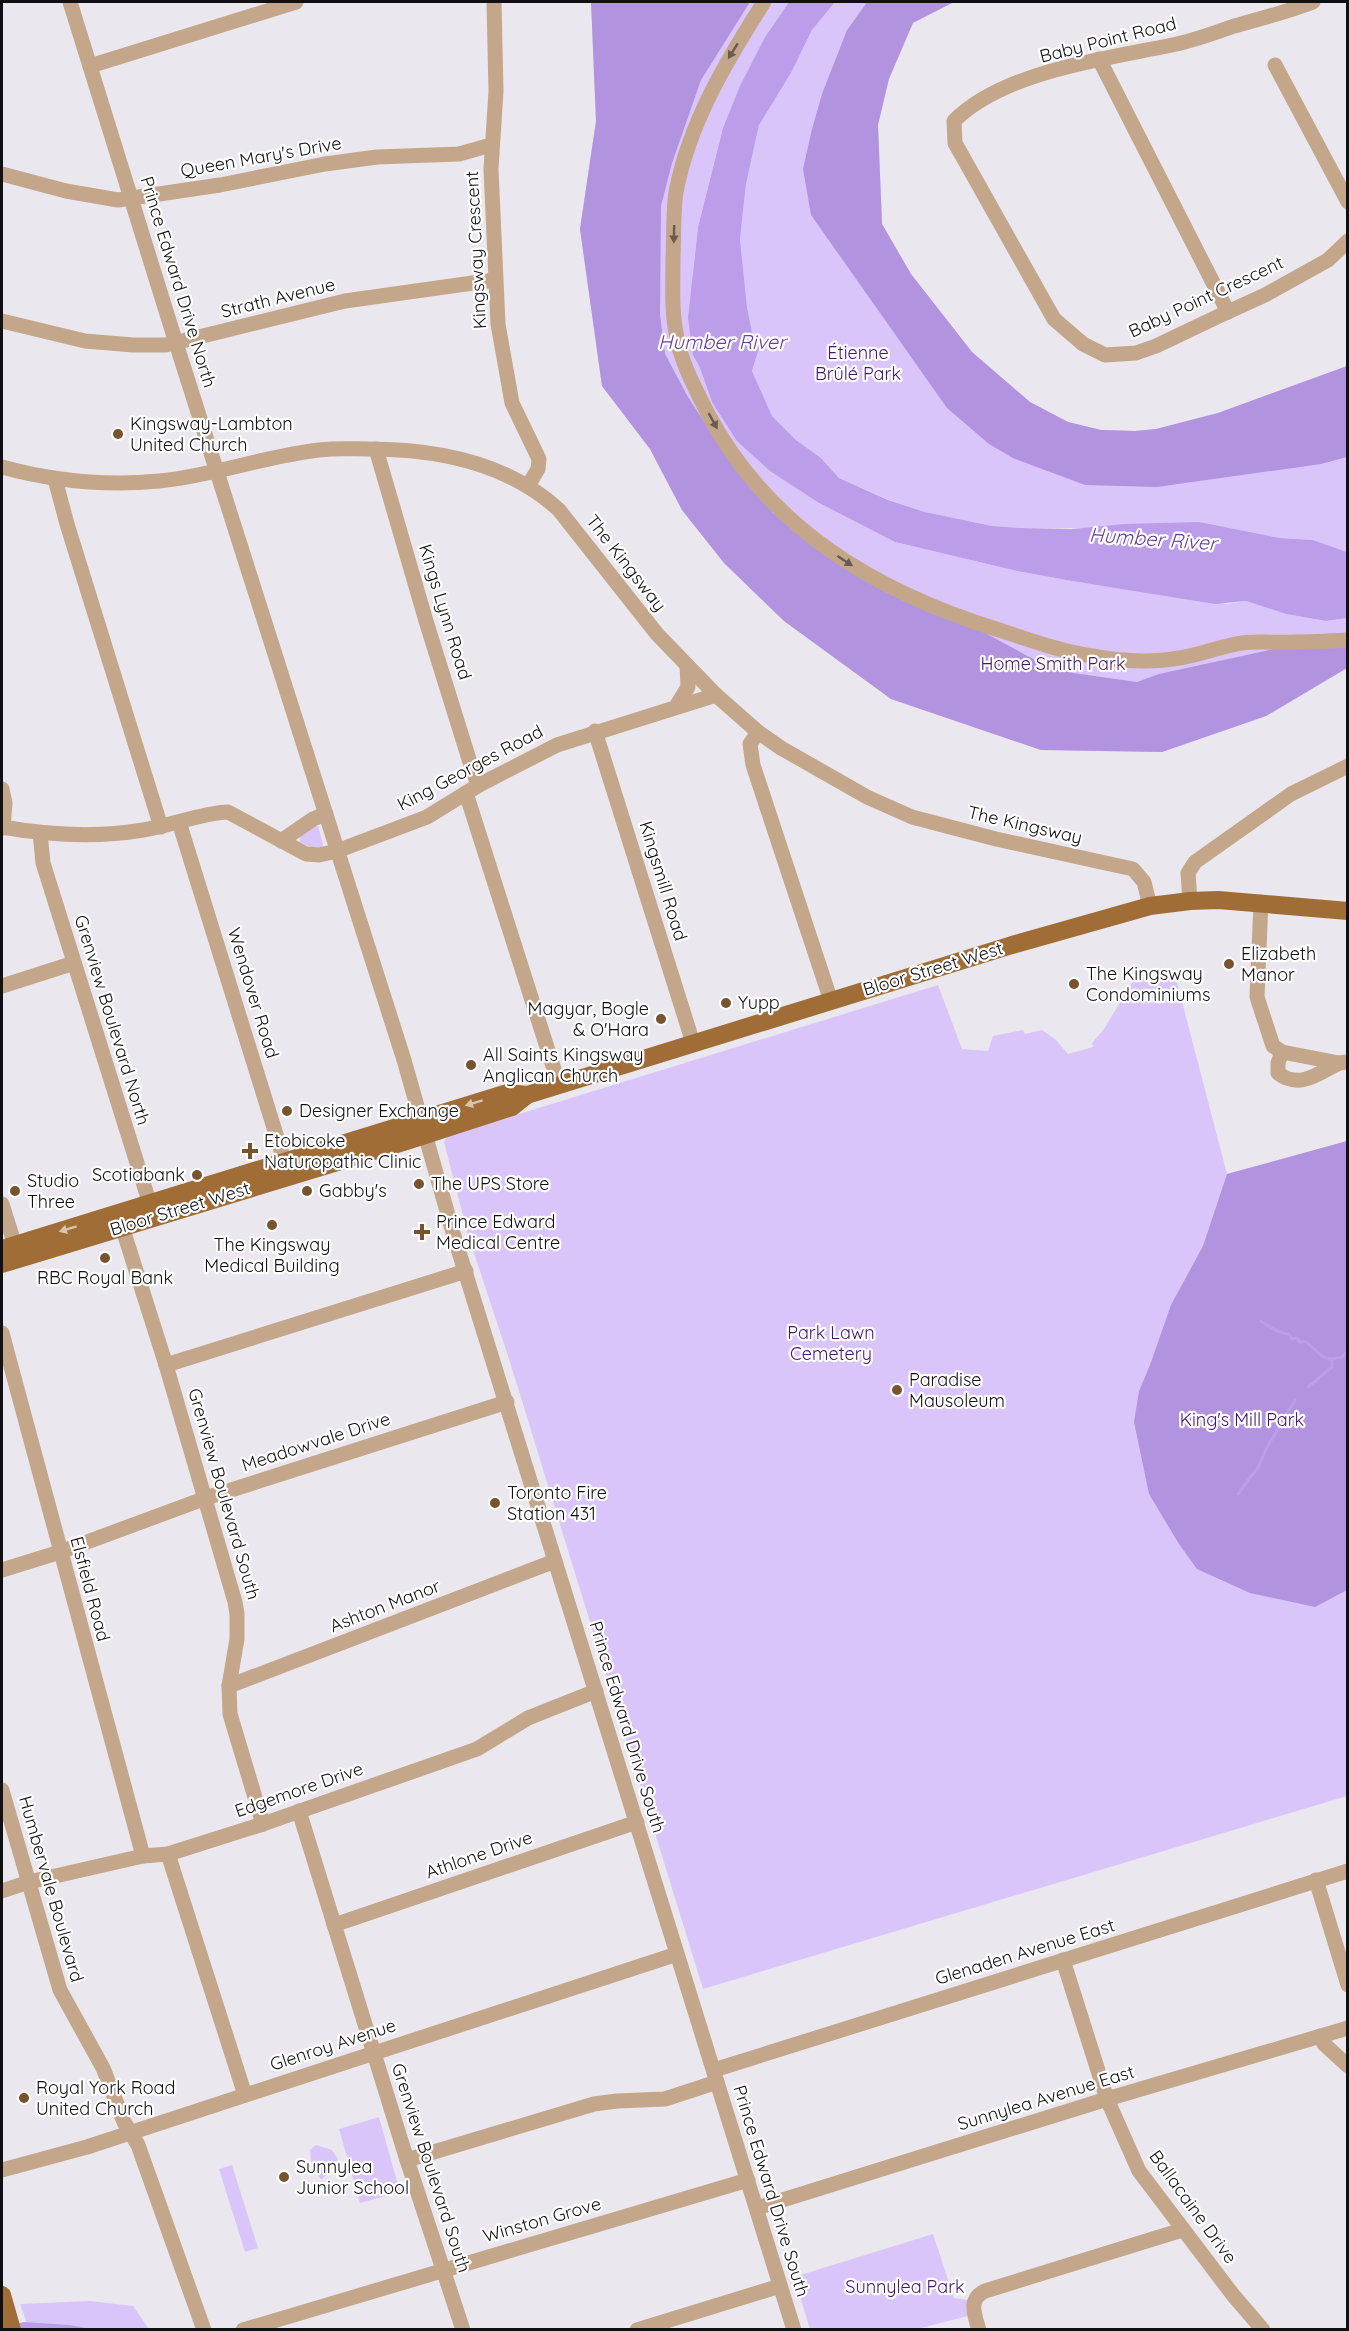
<svg xmlns="http://www.w3.org/2000/svg" width="1349" height="2331" viewBox="0 0 1349 2331" font-family="Quicksand,sans-serif">
	<rect width="100%" height="100%" fill="#eae8ee"/>
	<g fill="#dac5fa">
		<polygon points="591,2 789,2 765,37 723,128 698,227 693,271 693,355 700,368 712,402 802,491 819,503 895,542 1017,571 1072,581 1227,604 1246,601 1286,614 1326,621 1347,618 1347,668 1266,716 1162,752 1041,750 891,699 784,621 724,563 682,510 650,449 602,386 580,229 596,121"/>
		<polygon points="835,2 867,2 847,30 878,125 882,224 911,274 972,352 1030,402 1068,422 1101,430 1135,431 1156,429 1218,413 1347,366 1347,552 1313,540 1098,528 1020,528 992,526 925,512 889,500 839,478 821,458 796,440 772,416 752,371 760,345 752,332 747,307 740,239 746,184 759,125 791,73 812,30"/>
		<polygon points="313,826 318,826 324,848 312,848 300,842 300,836"/>
		<polygon points="1174,971 1227,1174 1347,1141 1347,1796 703,1989 510,1362 468,1235 444,1142 448,1136 938,985 962,1049 988,1051 993,1036 1023,1030 1025,1034 1042,1030 1056,1040 1068,1054 1093,1047 1092,1043 1104,1029 1133,981"/>
		<polygon points="379,2117 400,2192 360,2203 339,2129"/>
		<polygon points="316,2145 332,2150 338,2159 329,2173 321,2180 317,2173 312,2172 310,2150"/>
		<polygon points="232,2165 258,2248 245,2252 219,2169"/>
		<polygon points="933,2234 954,2298 968,2300 966,2309 968,2316 917,2329 810,2329 794,2277"/>
		<polygon points="90,2301 133,2306 149,2329 29,2329 20,2304"/>
	</g>
	<g fill="#b293df">
		<polygon points="591,2 750,2 701,80 672,163 661,206 660,315 665,354 688,397 721,448 753,489 773,513 801,533 1033,659 1073,673 1137,682 1159,674 1283,647 1347,645 1347,668 1266,716 1162,752 1041,750 891,699 784,621 724,563 682,510 650,449 602,386 580,229 596,121"/>
		<polygon points="867,2 954,2 913,23 889,79 878,125 882,224 911,274 972,352 1030,402 1068,422 1101,430 1135,431 1156,429 1218,413 1347,366 1347,457 1321,464 1157,487 1085,485 1013,458 989,444 947,408 811,215 803,169 812,129 822,94 847,30"/>
		<polygon points="1347,1141 1347,1590 1315,1607 1250,1593 1197,1569 1179,1544 1149,1494 1134,1422 1139,1391 1150,1365 1171,1305 1203,1246 1227,1174"/>
	</g>
	<g fill="#bc9dea">
		<polygon points="789,2 835,2 812,30 791,73 759,125 746,184 740,239 747,307 752,332 760,345 752,371 772,416 796,440 821,458 839,478 888,500 925,512 992,526 1020,528 1072,529 1124,524 1199,522 1279,538 1313,540 1347,552 1347,618 1326,621 1286,614 1246,601 1215,604 1072,581 1017,571 895,542 819,503 770,471 737,441 712,402 700,368 693,355 688,318 698,227 723,128 740,86 765,37"/>
		<polygon points="24,2322 70,2325 91,2329 2,2330 2,2327"/>
	</g>
	<g fill="none" stroke-linecap="round" stroke-linejoin="round">
		<g stroke="#bc9dea" stroke-width="3">
			<path d="M 1261,1321 C 1268,1326 1281,1334 1289,1334 L 1292,1339 L 1297,1338 L 1301,1343 L 1304,1341 C 1312,1345 1321,1359 1331,1359 C 1335,1359 1338,1357 1341,1358 L 1348,1351"/>
			<polyline points="1308,1387 1332,1367 1332,1360"/>
			<polyline points="1238,1494 1259,1466 1265,1451 1295,1400"/>
		</g>
		<g stroke="#c4a78b" stroke-width="15">
			<polyline points="70,2 176,343 404,1060 454,1236 794,2330"/>
			<polyline points="494,2 496,91 491,169 498,324 512,403 539,459 538,469 528,486"/>
			<path d="M 764,2 C 727,60 689,123 676,192 C 673,213 674,235 673,257 C 673,284 671,311 677,338 C 682,365 696,390 708,414 C 770,529 875,591 996,629 C 1027,639 1059,651 1092,656 C 1120,661 1151,663 1179,658 C 1200,655 1221,646 1242,643 C 1260,641 1277,643 1295,642 C 1312,642 1330,641 1348,640"/>
			<path d="M 1313,2 C 1287,12 1260,19 1234,26 C 1214,33 1193,41 1172,45 C 1105,59 1004,71 954,121 L 955,143 L 1054,319 L 1083,344 L 1105,355 L 1136,353 L 1156,346 L 1219,316 L 1265,295 L 1328,260 L 1348,241"/>
			<polyline points="1099,59 1228,312"/>
			<polyline points="1275,65 1348,202"/>
			<polyline points="90,66 296,2"/>
			<polyline points="2,174 66,191 118,200 220,185 325,164 377,157 459,154 491,145"/>
			<polyline points="2,321 85,341 133,345 166,345 345,301 494,280"/>
			<polyline points="376,449 426,621 473,772 479,785"/>
			<path d="M 2,467 C 53,481 106,486 159,481 C 213,476 265,456 319,450 C 336,448 352,449 369,449 C 437,449 507,462 559,510 L 657,634 L 716,695 L 758,732 L 781,748 L 867,797 L 912,817 L 996,839 L 1133,869 L 1144,882 L 1150,906"/>
			<polyline points="55,479 67,524 161,827"/>
			<polyline points="677,705 688,687 687,665"/>
			<polyline points="595,731 693,1043"/>
			<polyline points="758,732 750,744 753,765 831,1001"/>
			<polyline points="2,789 5,803 3,828"/>
			<polyline points="466,793 559,1085"/>
			<polyline points="179,822 288,1173"/>
			<path d="M 2,827 C 48,835 96,838 143,830 C 171,826 200,813 228,812 L 306,854 L 319,855 L 337,851 L 427,817 L 479,785 L 557,745 L 716,695"/>
			<polyline points="40,833 43,863 153,1214"/>
			<polyline points="281,841 313,819 326,814"/>
			<polyline points="1190,901 1188,873 1195,862 1291,794 1348,766"/>
			<polyline points="1261,902 1257,997 1273,1046 1282,1052 1339,1063 1348,1062"/>
			<polyline points="2,986 74,963"/>
			<path d="M 1282,1052 L 1278,1063 L 1278,1073 C 1299,1090 1319,1073 1339,1063"/>
			<polyline points="2,1204 18,1255"/>
			<polyline points="119,1217 166,1365 235,1602 237,1614 237,1639 229,1686 230,1714 263,1824"/>
			<polyline points="2,1333 143,1856"/>
			<polyline points="166,1365 466,1271"/>
			<polyline points="2,1570 60,1552 206,1498 507,1402"/>
			<polyline points="229,1686 555,1561"/>
			<polyline points="2,1790 60,1990 103,2068 124,2122 138,2145 204,2330"/>
			<polyline points="299,1811 407,2160 463,2330"/>
			<polyline points="168,1854 245,2095"/>
			<polyline points="1316,1880 1348,1985"/>
			<polyline points="2,1891 29,1882 143,1856 168,1854 263,1824 477,1749 528,1718 596,1691"/>
			<polyline points="334,1925 637,1822"/>
			<polyline points="1063,1960 1107,2099 1139,2171 1233,2295 1263,2330"/>
			<polyline points="1320,2036 1324,2044 1348,2066"/>
			<polyline points="714,2070 1348,1871"/>
			<polyline points="407,2160 594,2104 617,2101 665,2099 717,2082"/>
			<polyline points="2,2170 87,2147 677,1954"/>
			<polyline points="757,2208 1107,2099 1348,2028"/>
			<polyline points="243,2330 748,2180"/>
			<polyline points="637,2330 780,2286"/>
			<path d="M 979,2330 C 974,2314 968,2299 985,2291 L 1182,2230"/>
		</g>
		<g stroke="#a16d37" stroke-width="18">
			<polyline points="2,1249 507,1093 527,1095"/>
			<polyline points="2,1264 407,1141 512,1107 527,1095 1012,945 1150,906 1190,901 1218,900 1348,911"/>
			<polyline points="2,2295 12,2330"/>
		</g>
	</g>
	<defs><path id="oneway-solid" d="M-6-.8H1V-3.2L6.5 0L1 3.2V.8H-6Z" transform="scale(1.5)"/></defs>
	<g fill="#6a5b4e">
		<use href="#oneway-solid" transform="translate(733 51) rotate(122)"/>
		<use href="#oneway-solid" transform="translate(674 234) rotate(91)"/>
		<use href="#oneway-solid" transform="translate(713 421) rotate(61)"/>
		<use href="#oneway-solid" transform="translate(845 561) rotate(33)"/>
	</g>
	<g fill="#d9c5af">
		<use href="#oneway-solid" transform="translate(474 1103) rotate(163)"/>
		<use href="#oneway-solid" transform="translate(68 1229) rotate(163)"/>
	</g>
	<g fill="#78532e" stroke="#fff" stroke-width="2">
		<circle cx="118" cy="434" r="6"/>
		<circle cx="1229" cy="964" r="6"/>
		<circle cx="1074" cy="984" r="6"/>
		<circle cx="726" cy="1003" r="6"/>
		<circle cx="661" cy="1019" r="6"/>
		<circle cx="471" cy="1065" r="6"/>
		<circle cx="287" cy="1111" r="6"/>
		<path d="M247 1142h6v6h6v6h-6v6h-6v-6h-6v-6h6z"/>
		<circle cx="197" cy="1175" r="6"/>
		<circle cx="419" cy="1184" r="6"/>
		<circle cx="15" cy="1191" r="6"/>
		<circle cx="307" cy="1191" r="6"/>
		<circle cx="272" cy="1225" r="6"/>
		<path d="M419 1223h6v6h6v6h-6v6h-6v-6h-6v-6h6z"/>
		<circle cx="105" cy="1258" r="6"/>
		<circle cx="897" cy="1390" r="6"/>
		<circle cx="495" cy="1503" r="6"/>
		<circle cx="24" cy="2098" r="6"/>
		<circle cx="284" cy="2177" r="6"/>
	</g>
	<g text-anchor="middle" stroke-width="4.5" stroke-linejoin="round" paint-order="stroke">
		<g font-size="18" fill="#100f11" stroke="#fff">
			<text transform="translate(1108 40) rotate(-14)" y="6">Baby Point Road</text>
			<text transform="translate(261 157) rotate(-10)" y="6">Queen Mary's Drive</text>
			<text transform="translate(476 250) rotate(-93)" y="6">Kingsway Crescent</text>
			<text transform="translate(178 282) rotate(73)" y="6">Prince Edward Drive North</text>
			<text transform="translate(1206 297) rotate(-25)" y="6">Baby Point Crescent</text>
			<text transform="translate(278 298) rotate(-14)" y="6">Strath Avenue</text>
			<text transform="translate(626 563) rotate(52)" y="6">The Kingsway</text>
			<text transform="translate(445 612) rotate(73)" y="6">Kings Lynn Road</text>
			<text transform="translate(470 768) rotate(-28)" y="6">King Georges Road</text>
			<text transform="translate(1025 825) rotate(13)" y="6">The Kingsway</text>
			<text transform="translate(663 881) rotate(73)" y="6">Kingsmill Road</text>
			<text transform="translate(933 969) rotate(-17)" y="6">Bloor Street West</text>
			<text transform="translate(253 993) rotate(73)" y="6">Wendover Road</text>
			<text transform="translate(112 1020) rotate(73)" y="6">Grenview Boulevard North</text>
			<text transform="translate(180 1209) rotate(-17)" y="6">Bloor Street West</text>
			<text transform="translate(316 1442) rotate(-18)" y="6">Meadowvale Drive</text>
			<text transform="translate(224 1494) rotate(74)" y="6">Grenview Boulevard South</text>
			<text transform="translate(90 1589) rotate(75)" y="6">Elsfield Road</text>
			<text transform="translate(385 1606) rotate(-21)" y="6">Ashton Manor</text>
			<text transform="translate(627 1727) rotate(73)" y="6">Prince Edward Drive South</text>
			<text transform="translate(299 1790) rotate(-19)" y="6">Edgemore Drive</text>
			<text transform="translate(479 1855) rotate(-19)" y="6">Athlone Drive</text>
			<text transform="translate(51 1889) rotate(74)" y="6">Humbervale Boulevard</text>
			<text transform="translate(1025 1952) rotate(-17)" y="6">Glenaden Avenue East</text>
			<text transform="translate(333 2045) rotate(-18)" y="6">Glenroy Avenue</text>
			<text transform="translate(1046 2098) rotate(-17)" y="6">Sunnylea Avenue East</text>
			<text transform="translate(431 2168) rotate(72)" y="6">Grenview Boulevard South</text>
			<text transform="translate(771 2191) rotate(73)" y="6">Prince Edward Drive South</text>
			<text transform="translate(1193 2207) rotate(54)" y="6">Ballacaine Drive</text>
			<text transform="translate(542 2220) rotate(-16)" y="6">Winston Grove</text>
		</g>
		<g font-size="18" fill="#44166f" stroke="#fff">
			<text x="858" y="359">Étienne<tspan x="858" dy="21">Brûlé Park</tspan></text>
			<text x="1053" y="670">Home Smith Park</text>
			<text x="831" y="1339">Park Lawn<tspan x="831" dy="21">Cemetery</tspan></text>
			<text x="1242" y="1426">King's Mill Park</text>
			<text x="905" y="2293">Sunnylea Park</text>
		</g>
		<g font-size="18" fill="#100f11" stroke="#fff" text-anchor="start">
			<text x="130" y="430">Kingsway-Lambton<tspan x="130" dy="21">United Church</tspan></text>
			<text x="1241" y="960">Elizabeth<tspan x="1241" dy="21">Manor</tspan></text>
			<text x="1086" y="980">The Kingsway<tspan x="1086" dy="21">Condominiums</tspan></text>
			<text x="738" y="1009">Yupp</text>
			<text x="649" y="1015" text-anchor="end">Magyar, Bogle<tspan x="649" dy="21">&amp; O'Hara</tspan></text>
			<text x="483" y="1061">All Saints Kingsway<tspan x="483" dy="21">Anglican Church</tspan></text>
			<text x="299" y="1117">Designer Exchange</text>
			<text x="264" y="1147">Etobicoke<tspan x="264" dy="21">Naturopathic Clinic</tspan></text>
			<text x="185" y="1181" text-anchor="end">Scotiabank</text>
			<text x="27" y="1187">Studio<tspan x="27" dy="21">Three</tspan></text>
			<text x="431" y="1190">The UPS Store</text>
			<text x="319" y="1197">Gabby's</text>
			<text x="436" y="1228">Prince Edward<tspan x="436" dy="21">Medical Centre</tspan></text>
			<text x="272" y="1251" text-anchor="middle">The Kingsway<tspan x="272" dy="21">Medical Building</tspan></text>
			<text x="105" y="1284" text-anchor="middle">RBC Royal Bank</text>
			<text x="909" y="1386">Paradise<tspan x="909" dy="21">Mausoleum</tspan></text>
			<text x="507" y="1499">Toronto Fire<tspan x="507" dy="21">Station 431</tspan></text>
			<text x="36" y="2094">Royal York Road<tspan x="36" dy="21">United Church</tspan></text>
			<text x="296" y="2173">Sunnylea<tspan x="296" dy="21">Junior School</tspan></text>
		</g>
		<g font-size="20" font-style="italic" fill="#683e98" stroke="#fff">
			<text x="722" y="349">Humber River</text>
			<text transform="translate(1153 539) rotate(4)" y="7">Humber River</text>
		</g>
	</g>
	<rect width="1349" height="2331" fill="none" stroke="#100f11" stroke-width="6"/>
</svg>
